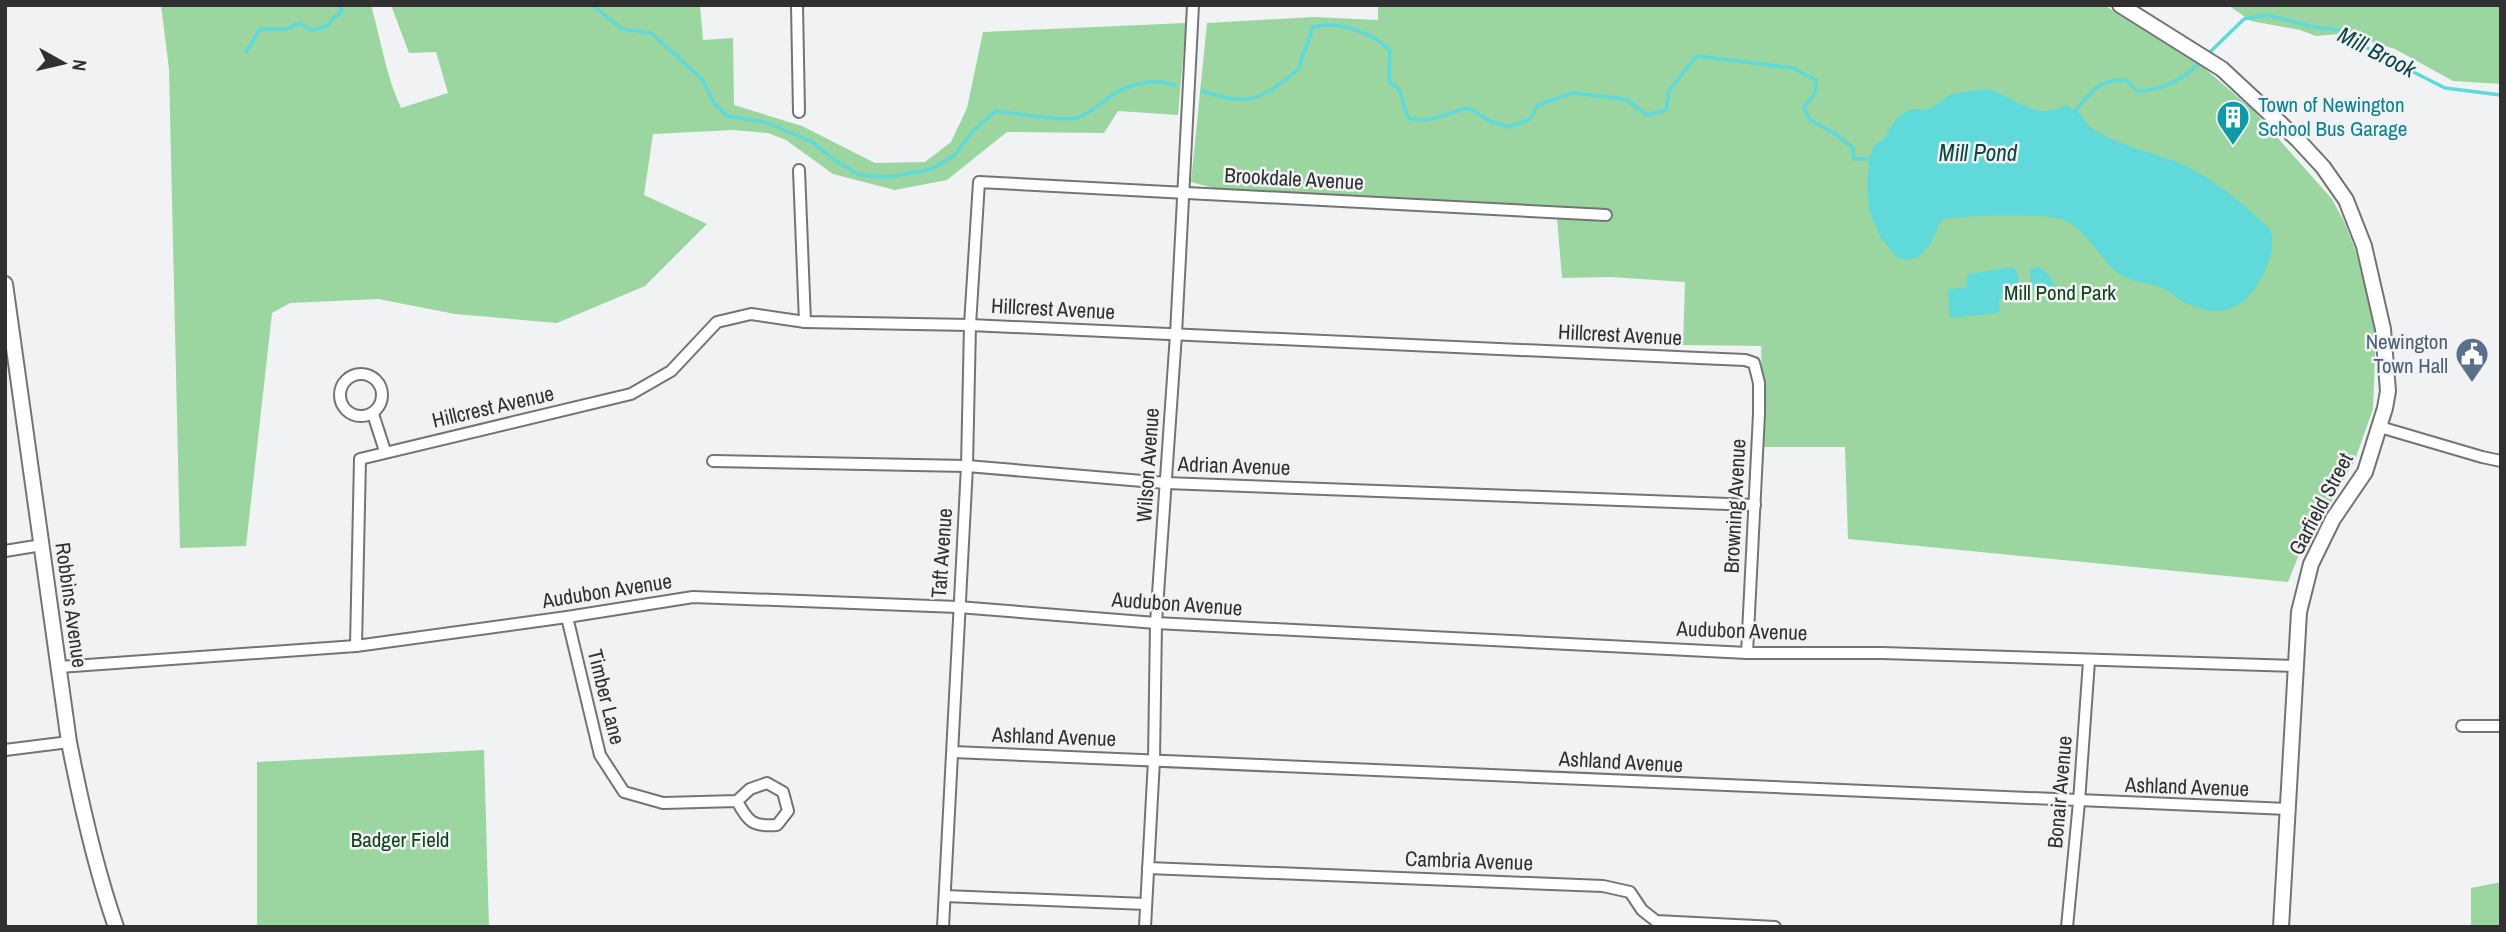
<svg xmlns="http://www.w3.org/2000/svg" width="2506" height="932" viewBox="0 0 2506 932" font-family="'Archivo Narrow',sans-serif">
	<rect width="100%" height="100%" fill="#f1f2f4"/>
	<g fill="#9bd6a0">
		<path d="M 161,5 L 371,5 C 381,40 386,76 401,108 L 448,93 L 436,52 L 409,53 L 391,5 L 700,5 L 703,40 L 733,38 L 734,105 L 802,126 L 875,163 L 925,162 L 951,142 L 967,108 L 983,32 L 1186,23 L 1178,115 L 1118,111 L 1104,133 L 1007,132 L 947,180 L 895,190 L 833,174 L 786,140 L 768,133 L 734,130 L 653,134 L 644,195 L 707,224 L 645,286 L 557,323 L 455,314 L 378,299 L 290,303 L 272,313 L 246,546 L 180,548 L 169,69 Z"/>
		<polygon points="1378,5 2104,5 2203,67 2253,110 2332,199 2344,221 2355,249 2376,330 2373,409 2355,460 2330,504 2306,537 2288,582 1848,539 1845,447 1764,447 1761,346 1683,345 1685,282 1611,277 1562,278 1556,207 1217,189 1191,182 1207,23 1314,17 1378,20"/>
		<polygon points="2228,5 2500,5 2501,84 2453,81 2395,49 2362,39 2338,34 2316,36 2300,30 2251,21"/>
		<polygon points="484,750 489,927 257,927 257,762"/>
		<polygon points="2501,882 2501,927 2471,927 2471,888"/>
	</g>
	<g fill="#5fd9da">
		<path d="M 1987,89 C 2008,94 2027,113 2050,111 C 2054,111 2061,107 2066,105 L 2082,115 C 2087,139 2160,154 2182,164 C 2214,179 2244,205 2270,229 C 2276,243 2269,262 2263,275 C 2246,310 2219,320 2184,302 C 2175,297 2167,289 2157,286 C 2145,282 2131,282 2121,275 C 2099,260 2088,231 2064,220 C 2049,213 1959,215 1941,220 L 1931,244 L 1918,257 L 1909,260 L 1897,258 L 1881,238 L 1870,214 L 1867,186 L 1869,159 L 1874,146 L 1883,140 L 1896,119 L 1904,113 L 1911,109 L 1923,110 L 1933,107 L 1951,94 Z"/>
		<polygon points="2012,267 2017,271 2020,295 1999,299 2000,310 1997,313 1950,318 1948,290 1967,287 1967,275 1969,274"/>
		<path d="M 2038,267 C 2045,270 2055,280 2054,288 L 2031,290 L 2030,269 Z"/>
	</g>
	<g fill="none" stroke-linecap="round" stroke-linejoin="round">
		<g stroke="#5fd9da" stroke-width="3.5">
			<path d="M 592,5 L 622,29 L 651,33 L 702,79 L 714,103 L 727,116 L 768,123 L 812,142 L 833,159 L 859,175 L 890,177 L 932,169 L 955,155 L 973,131 L 996,111 C 1013,113 1063,122 1077,118 C 1088,114 1095,108 1104,101 C 1124,85 1150,77 1175,85"/>
			<polyline points="246,52 260,29 288,29 298,23 312,30 328,26 332,19 341,13 341,5"/>
			<polyline points="2206,56 2244,19 2267,15 2314,27 2339,30 2372,51 2445,88 2501,95"/>
			<path d="M 1202,91 C 1251,107 1260,100 1299,69 C 1301,54 1310,43 1312,28 C 1335,19 1373,33 1390,50 L 1389,82 L 1399,89 L 1408,118 C 1428,125 1449,112 1468,108 L 1492,122 L 1509,127 L 1530,119 L 1538,105 L 1572,93 L 1625,99 L 1647,115 L 1666,110 L 1669,90 L 1697,56 L 1793,68 L 1816,80 L 1815,93 L 1804,107 L 1809,119 L 1835,134 L 1853,148 L 1854,159 L 1870,159"/>
			<path d="M 2073,114 C 2088,95 2099,78 2126,80 L 2137,91 C 2162,91 2183,80 2201,61"/>
		</g>
		<defs>
			<g id="street">
				<polyline points="797,5 799,112"/>
				<polyline points="799,170 805,322"/>
				<circle cx="361" cy="395" r="21"/>
				<polyline points="373,414 385,451"/>
				<polyline points="2380,427 2482,457 2501,461"/>
				<polyline points="713,461 967,466 1166,483 1755,505"/>
				<polyline points="5,551 42,545"/>
				<path d="M 567,617 L 600,755 L 624,792 L 663,803 L 737,801 L 750,789 L 767,783 L 783,792 L 788,811 L 777,825 C 753,827 748,822 737,801"/>
				<polyline points="356,646 360,459 631,394 671,371 717,322 751,314 805,322 970,325 1699,358 1745,360 1754,363 1759,383 1759,414 1747,653"/>
				<polyline points="59,667 356,646 567,617 693,597 958,607 1156,623 1747,653 1882,653 2296,666"/>
				<polyline points="2462,726 2501,726"/>
				<polyline points="5,750 69,742"/>
				<polyline points="953,752 2288,809"/>
				<polyline points="1148,868 1603,886 1630,892 1642,910 1656,921 1775,927"/>
				<polyline points="945,896 1146,904"/>
				<polyline points="943,927 967,466 970,325 979,182 1606,215"/>
				<polyline points="1145,927 1154,760 1156,623 1176,334 1193,5"/>
				<polyline points="2067,927 2079,802 2089,661"/>
			</g>
			<g id="secondary">
				<polyline points="2120,5 2222,69 2298,140 2323,167 2346,200 2364,246 2383,329 2388,391 2385,408 2365,472 2333,519 2311,564 2299,612 2281,927"/>
				<path d="M 5,284 L 69,742 C 81,804 95,867 116,927"/>
			</g>
		</defs>
		<use href="#street" stroke="#737476" stroke-width="14"/>
		<use href="#secondary" stroke="#737476" stroke-width="18"/>
		<use href="#street" stroke="#fff" stroke-width="10"/>
		<use href="#secondary" stroke="#fff" stroke-width="14"/>
	</g>
	<defs>
		<symbol id="building-pin" viewBox="-11 -11 22 30"><path d="M0 17L-7.5 6A9.5 9.5 0 1 1 7.5 6Z" fill="#0f9aa8" stroke="#f1f2f4"/><path d="M-4-6H4V6H1V3H-1V6H-4ZM-2.5-4.3h1.7v1.8h-1.7ZM.8-4.3h1.7v1.8H.8ZM-2.5-1h1.7V.8h-1.7ZM.8-1h1.7V.8H.8Z" fill="#fff"/></symbol>
		<symbol id="civic-pin" viewBox="-11 -11 22 30"><path d="M0 17L-7.5 6A9.5 9.5 0 1 1 7.5 6Z" fill="#5c6f8a" stroke="#f1f2f4"/><path d="M-.6-6.5H3V-4.5H.6V-3L4-1V1h2V6H-6V1h2V-1L-.6-3ZM-1.2 2.5V6h2.4V2.5Z" fill="#fff"/></symbol>
	</defs>
	<g fill-rule="evenodd">
		<use href="#building-pin" x="2214" y="98" width="38" height="52"/>
		<use href="#civic-pin" x="2453" y="335" width="38" height="52"/>
	</g>
	<g text-anchor="middle" stroke-width="5" stroke-linejoin="round" paint-order="stroke">
		<g font-size="21" fill="#0d838f" stroke="#f1f2f4" text-anchor="start">
			<text x="2258" y="112">Town of Newington<tspan x="2258" dy="24">School Bus Garage</tspan></text>
		</g>
		<g font-size="21" fill="#303031" stroke="#f1f2f4">
			<text transform="translate(1294 179) rotate(3)" y="7">Brookdale Avenue</text>
			<text transform="translate(1053 309) rotate(3)" y="7">Hillcrest Avenue</text>
			<text transform="translate(1620 335) rotate(3)" y="7">Hillcrest Avenue</text>
			<text transform="translate(493 407) rotate(-13)" y="7">Hillcrest Avenue</text>
			<text transform="translate(1148 465) rotate(-86)" y="7">Wilson Avenue</text>
			<text transform="translate(1234 466) rotate(2)" y="7">Adrian Avenue</text>
			<text transform="translate(2321 504) rotate(-62)" y="7">Garfield Street</text>
			<text transform="translate(1735 506) rotate(-87)" y="7">Browning Avenue</text>
			<text transform="translate(942 553) rotate(-86)" y="7">Taft Avenue</text>
			<text transform="translate(607 591) rotate(-9)" y="7">Audubon Avenue</text>
			<text transform="translate(1177 604) rotate(4)" y="7">Audubon Avenue</text>
			<text transform="translate(71 605) rotate(82)" y="7">Robbins Avenue</text>
			<text transform="translate(1742 631) rotate(2)" y="7">Audubon Avenue</text>
			<text transform="translate(606 697) rotate(76)" y="7">Timber Lane</text>
			<text transform="translate(1054 737) rotate(2)" y="7">Ashland Avenue</text>
			<text transform="translate(1621 762) rotate(3)" y="7">Ashland Avenue</text>
			<text transform="translate(2187 787) rotate(2)" y="7">Ashland Avenue</text>
			<text transform="translate(2060 792) rotate(-85)" y="7">Bonair Avenue</text>
			<text transform="translate(1469 861) rotate(2)" y="7">Cambria Avenue</text>
		</g>
		<g font-size="21" fill="#12421b" stroke="#f1f2f4">
			<text x="2060" y="300">Mill Pond Park</text>
			<text x="400" y="847">Badger Field</text>
		</g>
		<g font-size="21" fill="#4e5e75" stroke="#f1f2f4" text-anchor="end">
			<text x="2448" y="349">Newington<tspan x="2448" dy="24">Town Hall</tspan></text>
		</g>
		<g font-size="23" font-style="italic" fill="#0a4444" stroke="#f1f2f4">
			<text transform="translate(2377 52) rotate(27)" y="8">Mill Brook</text>
			<text x="1978" y="161">Mill Pond</text>
		</g>
	</g>
	<rect width="2506" height="932" fill="none" stroke="#303031" stroke-width="14"/>
	<g transform="translate(63 63) rotate(98)" stroke="#f1f2f4" stroke-width="5" paint-order="stroke">
	<path d="M0-5L12 26L0 18L-12 26Z" fill="#303031"/>
	<text y="-10" font-size="19" font-weight="bold" text-anchor="middle" fill="#303031">N</text>
	</g>
</svg>
